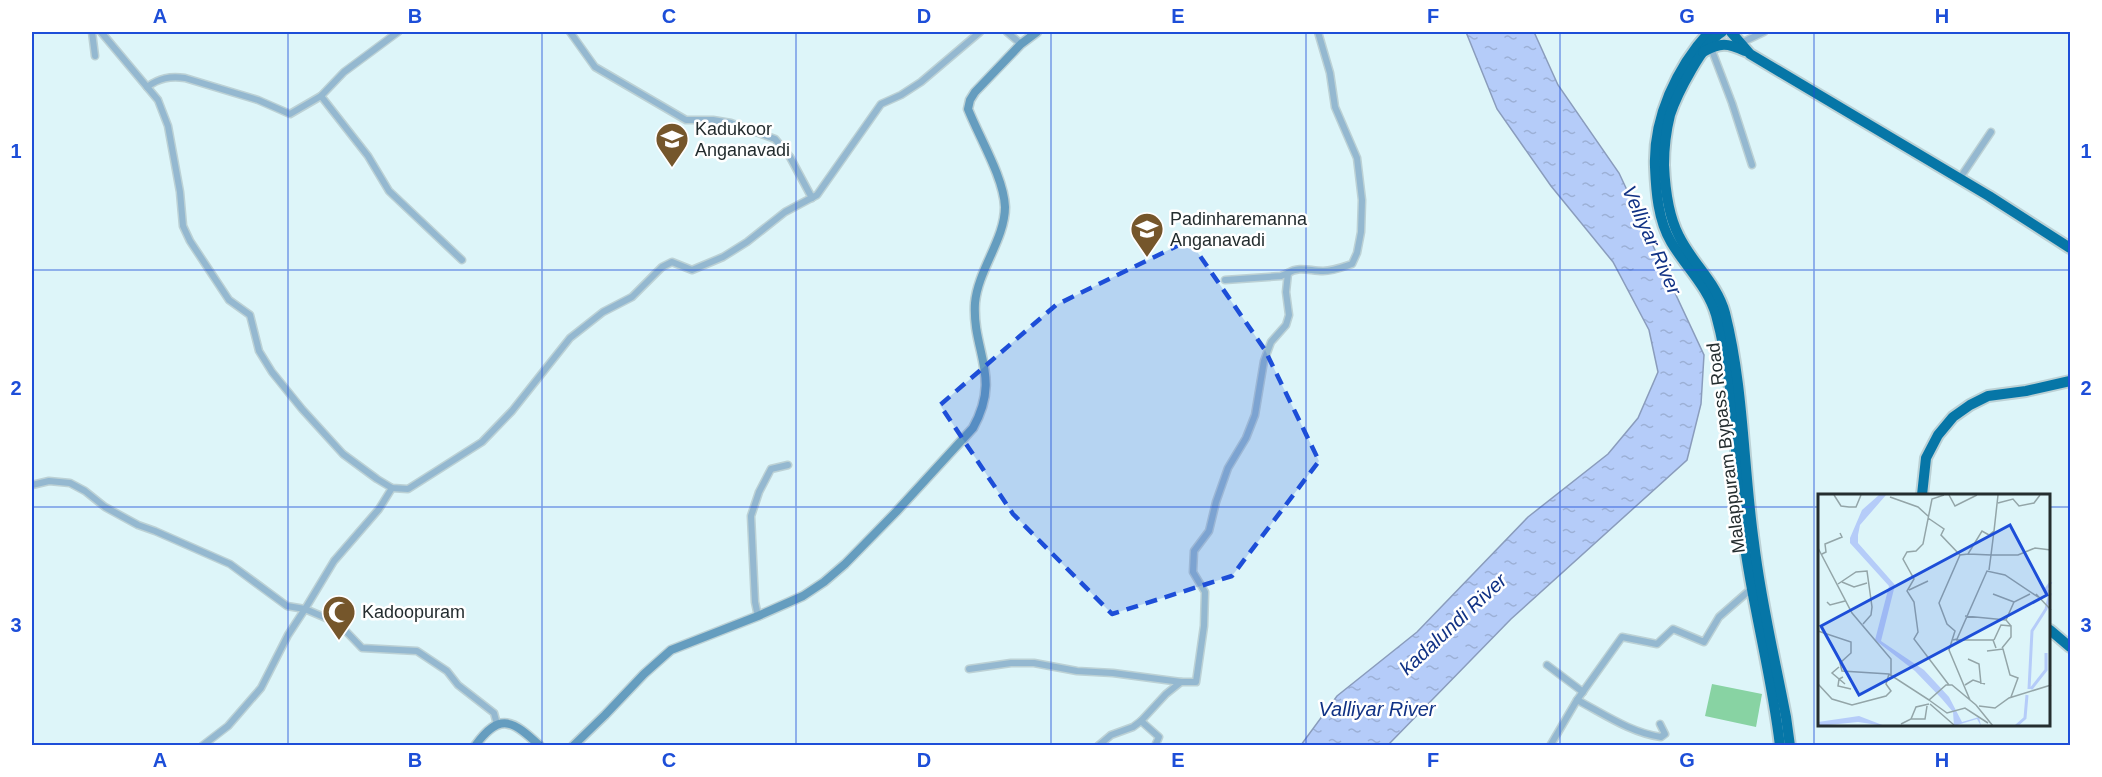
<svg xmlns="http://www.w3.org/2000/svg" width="2102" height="777" viewBox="0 0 2102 777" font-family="Helvetica,sans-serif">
	<defs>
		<pattern id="water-ripples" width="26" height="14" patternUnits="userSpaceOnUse" patternTransform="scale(1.5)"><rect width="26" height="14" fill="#b5ccf9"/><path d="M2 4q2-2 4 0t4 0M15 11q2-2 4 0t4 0" fill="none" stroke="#9cb0d6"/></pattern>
	</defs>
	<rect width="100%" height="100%" fill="#ddf5f9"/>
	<polygon fill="#88d3a3" points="1712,684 1762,694 1756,727 1705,716"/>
	<polygon fill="url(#water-ripples)" stroke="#8a9cbc" stroke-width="1.5" points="1466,32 1534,32 1558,85 1619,173 1704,355 1701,404 1687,460 1511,619 1388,745 1301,745 1337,696 1417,632 1528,517 1608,454 1638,418 1658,372 1649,330 1613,262 1551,186 1497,109"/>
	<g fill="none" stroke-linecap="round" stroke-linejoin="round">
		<defs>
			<g id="street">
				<polyline points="92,32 95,56"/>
				<polyline points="101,32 158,100 168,126 180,192 183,226 190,241 229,300 250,315 259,351 272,372 302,409 343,454 377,479 392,488 408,489 482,442 512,411 570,338 603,312 632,297 662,267 672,262 692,270 723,257 747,242 785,212 817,195 881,104 901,95 921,82 980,32"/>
				<polyline points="570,32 595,67 686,120 713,120 731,123 775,139 790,157 812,198"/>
				<polyline points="1007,32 1021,44"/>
				<polyline points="1741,43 1764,32"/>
				<polyline points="1711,48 1732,103 1752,165"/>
				<path d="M 147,87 C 159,78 170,76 185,78 L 258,100 L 290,114 L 321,96 L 344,72 L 398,32"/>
				<polyline points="321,96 368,156 389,191 462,260"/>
				<polyline points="1960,178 1991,132"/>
				<polyline points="1225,280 1281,276 1288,273"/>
				<polyline points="32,485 49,481 70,483 85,491 105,507 138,525 155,531 230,564 287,606 305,609 288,635 261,688 228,726 202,746"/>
				<polyline points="392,488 379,509 334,561 305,609 338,623 362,648 417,651 447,671 458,685 494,713 497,724"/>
				<polyline points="758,616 755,602 751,516 759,492 771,469 788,465"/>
				<polyline points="1547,665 1583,692"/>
				<polyline points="969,669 1011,663 1034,663 1077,671 1113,673 1181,682"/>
				<path d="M 1577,700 C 1604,714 1631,733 1661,737 L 1665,734 L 1660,724"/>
				<polyline points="1141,721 1159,737 1155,746"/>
				<path d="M 1098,746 L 1111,735 L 1133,727 L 1141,721 L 1166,694 L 1181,682 L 1196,682 L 1204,626 L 1205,592 L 1193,572 L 1194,551 L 1209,531 L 1216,502 L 1228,468 L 1246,438 L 1255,415 L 1264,361 L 1271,342 L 1286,325 L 1289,315 L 1286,292 L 1288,273 C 1299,266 1310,271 1323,271 C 1333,271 1343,267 1352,264 L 1357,253 L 1361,232 L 1362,200 L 1357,158 L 1335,107 L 1330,73 L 1318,32"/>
				<polyline points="1550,746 1577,700 1622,637 1657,644 1673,629 1704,642 1719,617 1751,589"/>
			</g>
			<g id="secondary">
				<path d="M 475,746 C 500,711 513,721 540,746"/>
				<path d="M 573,746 L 605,715 L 644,674 L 671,650 L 758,616 L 803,596 L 824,582 L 845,564 L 896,512 L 973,428 C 1002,376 972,352 975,303 C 978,270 1005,239 1005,207 C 1004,178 979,137 968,109 L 970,100 L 975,92 L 1021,44 L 1037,32"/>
			</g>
			<g id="highway">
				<path d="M 1709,32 C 1677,67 1653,118 1655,167 C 1656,191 1658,220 1671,242 C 1685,266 1708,287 1716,315 C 1736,388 1735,465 1744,540 C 1753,609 1772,676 1780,746"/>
				<path d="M 1722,32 C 1703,43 1677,94 1670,115 C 1666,131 1664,148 1664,165 C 1665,188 1668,215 1679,236 C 1692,263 1717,283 1725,313 C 1744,388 1743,466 1754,543 C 1761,602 1775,659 1786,717 L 1790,746"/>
				<polyline points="1731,32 1750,54 1989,196 2070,248"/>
				<path d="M 1703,52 C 1720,42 1728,43 1745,51"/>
				<polyline points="1922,495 1926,458 1938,435 1953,417 1970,405 1988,396 2026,391 2070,381"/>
				<polyline points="2050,630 2070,647"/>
			</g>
		</defs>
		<use href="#street" stroke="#bcd1d5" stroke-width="9"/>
		<use href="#secondary" stroke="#bcd1d5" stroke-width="11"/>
		<use href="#highway" stroke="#bcd1d5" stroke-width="14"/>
		<use href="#street" stroke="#94b8d0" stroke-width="6"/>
		<use href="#secondary" stroke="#659dbf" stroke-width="8"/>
		<use href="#highway" stroke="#0676a7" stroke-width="10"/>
	</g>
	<path fill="#1d4ed8" fill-opacity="0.2" stroke="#1d4ed8" stroke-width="4.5" stroke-dasharray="12 8" stroke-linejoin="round" d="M 1189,240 L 1265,350 L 1319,461 L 1232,576 L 1112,614 L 1013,514 L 940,405 L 1056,305 Z"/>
	<path fill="none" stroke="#1d4ed8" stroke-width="1.5" stroke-opacity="0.55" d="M 288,32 L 288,746M 542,32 L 542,746M 796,32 L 796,746M 1051,32 L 1051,746M 1306,32 L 1306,746M 1560,32 L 1560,746M 1814,32 L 1814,746M 32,270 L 2070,270M 32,507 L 1820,507M 2050,507 L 2070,507"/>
	<defs>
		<symbol id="school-pin" viewBox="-11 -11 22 30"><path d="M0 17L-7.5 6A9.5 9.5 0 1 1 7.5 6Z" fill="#75562b" stroke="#fff"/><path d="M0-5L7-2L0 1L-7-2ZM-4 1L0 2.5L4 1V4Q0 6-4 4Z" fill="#fff"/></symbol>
		<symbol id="mosque-pin" viewBox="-11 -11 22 30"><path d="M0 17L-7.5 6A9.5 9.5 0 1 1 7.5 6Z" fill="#75562b" stroke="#fff"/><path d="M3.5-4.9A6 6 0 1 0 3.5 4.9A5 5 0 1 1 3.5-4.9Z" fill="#fff"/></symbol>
	</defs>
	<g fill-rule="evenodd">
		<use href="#school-pin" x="653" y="120" width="38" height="52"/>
		<use href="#school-pin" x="1128" y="210" width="38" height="52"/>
		<use href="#mosque-pin" x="320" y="593" width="38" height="52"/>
	</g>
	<g text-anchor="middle" stroke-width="5" stroke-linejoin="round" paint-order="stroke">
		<g font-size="18" fill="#242d2f" stroke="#fff" text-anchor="start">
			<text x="695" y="135">Kadukoor<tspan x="695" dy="21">Anganavadi</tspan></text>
			<text x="1170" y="225">Padinharemanna<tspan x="1170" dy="21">Anganavadi</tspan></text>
			<text x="362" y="618">Kadoopuram</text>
		</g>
		<g font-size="18" fill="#242d2f" stroke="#fff">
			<text transform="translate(1726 448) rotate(-97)" y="6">Malappuram Bypass Road</text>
		</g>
		<g font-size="20" font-style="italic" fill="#113285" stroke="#fff">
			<text transform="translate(1652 240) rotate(66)" y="7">Velliyar River</text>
			<text transform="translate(1453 624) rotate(-43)" y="7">kadalundi River</text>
			<text x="1377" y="716">Valliyar River</text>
		</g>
	</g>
	<g transform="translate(1818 494)">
		<rect width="232" height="232" fill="#ddf5f9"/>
		<path d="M 61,1 L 68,1 L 42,31 L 40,41 L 40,49 L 77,91 L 63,147 L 106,176 L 131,203 L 144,228 L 161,223 L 163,232 L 159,225 L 136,232 L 135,218 L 124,205 L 97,177 L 57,146 L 71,92 L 32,49 L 32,44 L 44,16 ZM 41,222 L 67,232 L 40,228 L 0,232 L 0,228 Z" fill="#b5ccf9"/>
		<path fill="none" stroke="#b5ccf9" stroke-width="3" d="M 211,195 L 214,137 L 228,115 L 232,100 L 228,95 L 233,88M 213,195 L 228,176 L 228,159M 198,232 L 207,224 L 209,201"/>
		<path fill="none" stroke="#93a5a8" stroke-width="1.5" d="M 16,1 L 23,12 L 31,13 L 38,13 L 43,1M 126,1 L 114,5 L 105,50 L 98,57 L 89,58 L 85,65 L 96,85 L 89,97 L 96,108 L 100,138 L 96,145 L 131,191M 131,1 L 137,12 L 159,1M 72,3 L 100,13 L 110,22M 180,9 L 195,5 L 201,12 L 216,9 L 222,1M 110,24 L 126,35 L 123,41 L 142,61M 176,37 L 173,61 L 200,61 L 217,54 L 233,56M 0,54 L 34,119 L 73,165 L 73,181M 4,60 L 8,58 L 7,50 L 24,43 L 22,39M 150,60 L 173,61 L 171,76M 24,88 L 36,93 L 49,89M 20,90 L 38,78 L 49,77 L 54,113 L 53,121 L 45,130M 91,96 L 110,87M 175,100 L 196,108M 218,100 L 233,116M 9,108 L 12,111 L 27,107M 147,122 L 188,126M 193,132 L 188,126 L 196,108 L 212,100M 0,137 L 33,148 L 33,159 L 22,169 L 24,177 L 71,180 L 111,206 L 128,191 L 134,191 L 158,211 L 175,232M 135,146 L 139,145 L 169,77 L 187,81 L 220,103M 138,146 L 175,146 L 178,154M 176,146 L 183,131 L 193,132 L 193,143 L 184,154M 169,157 L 185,155 L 192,181 L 200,184 L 193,203M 150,165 L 161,170 L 163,190M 21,173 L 14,179 L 27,190M 25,183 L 21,185 L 20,192 L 33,195M 0,190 L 14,205 L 34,211 L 68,202 L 73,197 L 68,190 L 71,180M 147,191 L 155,186 L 167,190M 111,206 L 129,219 L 147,214 L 170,229M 152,206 L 131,156 L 137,137 L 129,130 L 121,109 L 142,61 L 150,60 L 164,37 L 171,41 L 176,37 L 180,1M 112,210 L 136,231M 161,212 L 177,214 L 191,204 L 233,191M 93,225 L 107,225 L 109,212M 83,230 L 93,225 L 98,213 L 111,210"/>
		<path fill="#1d4ed8" fill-opacity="0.15" stroke="#1d4ed8" stroke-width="3" d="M 192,31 L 229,101 L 41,201 L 3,132 Z"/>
		<rect width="232" height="232" fill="none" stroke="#242d2f" stroke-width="3"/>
	</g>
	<rect width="2102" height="777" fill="none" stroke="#ffffff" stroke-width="66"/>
	<rect x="33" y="33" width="2036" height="711" fill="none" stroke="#1d4ed8" stroke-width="2"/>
	<g font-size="20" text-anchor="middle" font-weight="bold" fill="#1d4ed8">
		<text x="160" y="23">A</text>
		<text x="415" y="23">B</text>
		<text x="669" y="23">C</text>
		<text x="924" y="23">D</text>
		<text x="1178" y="23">E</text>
		<text x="1433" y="23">F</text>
		<text x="1687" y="23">G</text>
		<text x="1942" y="23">H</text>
		<text x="16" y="158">1</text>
		<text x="2086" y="158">1</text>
		<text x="16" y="395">2</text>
		<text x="2086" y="395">2</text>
		<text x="16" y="632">3</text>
		<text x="2086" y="632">3</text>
		<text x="160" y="767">A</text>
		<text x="415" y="767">B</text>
		<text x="669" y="767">C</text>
		<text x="924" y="767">D</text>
		<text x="1178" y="767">E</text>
		<text x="1433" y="767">F</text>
		<text x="1687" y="767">G</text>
		<text x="1942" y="767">H</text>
	</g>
</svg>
